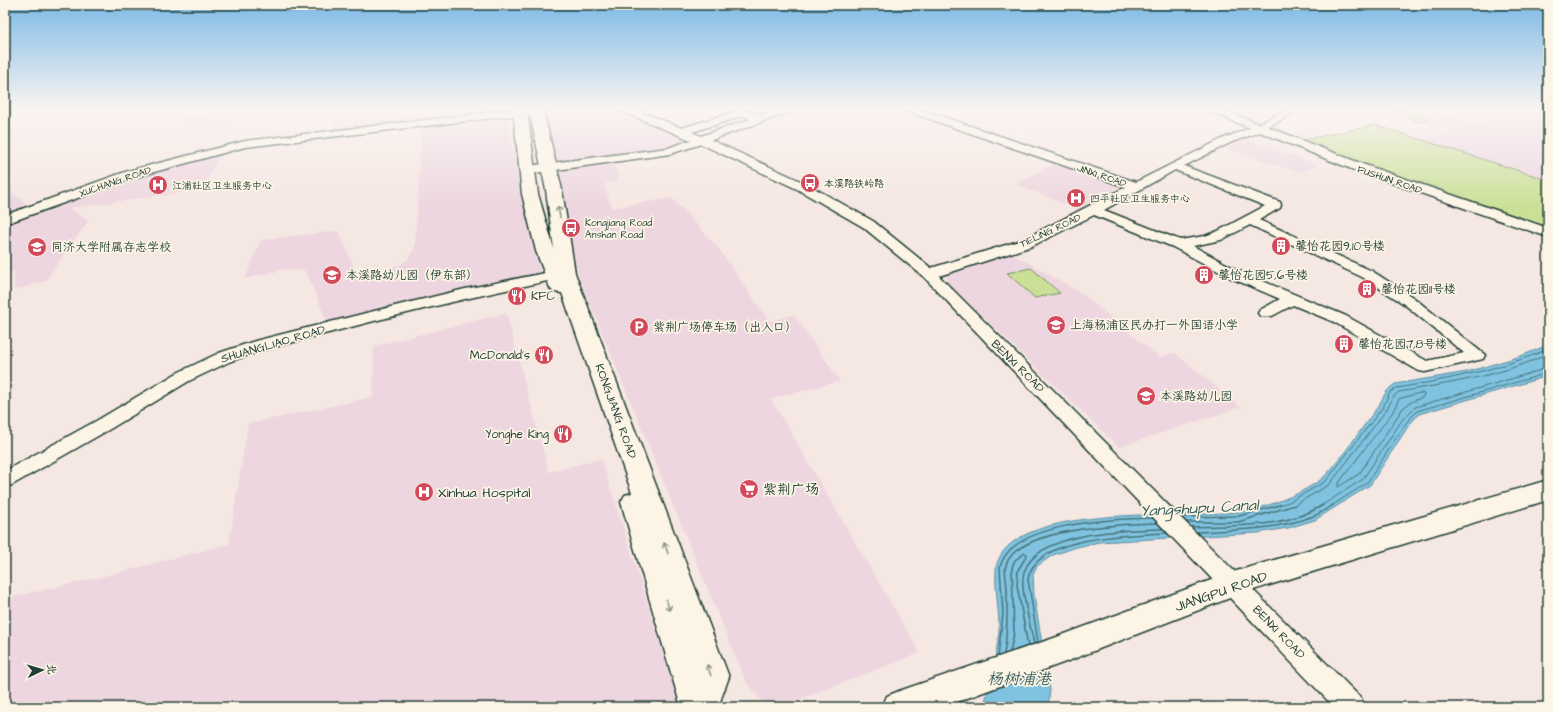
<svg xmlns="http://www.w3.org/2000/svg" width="1553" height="712" viewBox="0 0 1553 712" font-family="'Architects Daughter','LXGW WenKai TC',sans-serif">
	<rect width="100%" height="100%" fill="#f5e7e2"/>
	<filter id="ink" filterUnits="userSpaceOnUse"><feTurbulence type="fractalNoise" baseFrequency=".025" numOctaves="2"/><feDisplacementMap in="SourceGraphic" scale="8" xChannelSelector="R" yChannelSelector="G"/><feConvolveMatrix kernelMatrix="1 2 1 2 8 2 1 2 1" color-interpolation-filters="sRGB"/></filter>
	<g filter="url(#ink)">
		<g fill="#edd6df">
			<polygon points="232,109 232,126 186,132 181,116"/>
			<polygon points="340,109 418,109 419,120 330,131"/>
			<polygon points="574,109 610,109 620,111 688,139 666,147 645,151 554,163 543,112"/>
			<polygon points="1218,109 1281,109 1252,122"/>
			<polygon points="1383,109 1429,109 1481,127 1487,119 1478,109 1548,109 1548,180 1417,139 1449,133"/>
			<polygon points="506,116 509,118 512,142 541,275 327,322 306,271 285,269 245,279 261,240 311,234 339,231 359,280 399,265 407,260 415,248 421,126"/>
			<polygon points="1244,139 1319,165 1299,172 1225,149"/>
			<polygon points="223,152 201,190 69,208 88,221 45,281 14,290 14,271 5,273 5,223 128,179"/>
			<polygon points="614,162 619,181 604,184 612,208 672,198 718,248 769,321 794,315 840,381 771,399 920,653 784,705 764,704 746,682 578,274 557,173 565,168"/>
			<polygon points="1058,162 1123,186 1080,210 1014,184"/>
			<polygon points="5,186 30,207 5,216"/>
			<polygon points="1004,249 1081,293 1159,357 1175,353 1241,407 1119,447 948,283 945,274 951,270"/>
			<polygon points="506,313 549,472 601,459 681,707 5,707 5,599 113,574 229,544 248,424 373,397 374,346"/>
		</g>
		<g fill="#c9e096" stroke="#748e65">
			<polygon points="1384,109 1401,109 1430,119 1420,122"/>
			<polygon points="1375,125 1548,180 1548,229 1470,203 1303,140"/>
			<polygon points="1031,268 1060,293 1035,298 1007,273"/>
		</g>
		<path fill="#80c3e1" stroke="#598d9c" d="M 1548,345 L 1548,376 L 1419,414 L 1409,425 L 1370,485 L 1315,520 L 1288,528 L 1257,533 L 1099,542 L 1077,547 L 1053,555 L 1037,566 L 1033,574 L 1034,596 L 1050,690 L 1048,707 L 984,707 C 989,683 997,655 999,631 C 1000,613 992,575 998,561 C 1020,503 1185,518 1237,512 C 1251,511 1274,504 1287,498 C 1296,495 1318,483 1325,476 C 1343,457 1361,429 1377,408 C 1384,398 1384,391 1395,384 L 1467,372 L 1521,356 Z"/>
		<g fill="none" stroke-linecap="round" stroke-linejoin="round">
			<g stroke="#467379" stroke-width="1">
				<polygon points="1421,393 1424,394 1423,397 1411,402 1403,408 1359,474 1338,487 1338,484 1392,413 1399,399"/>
				<path d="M 1276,506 L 1289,502 L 1326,481 L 1383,407 L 1390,392 L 1397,388 C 1449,379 1499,370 1548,349"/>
				<path d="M 1293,506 L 1330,484 L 1387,409 L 1394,396 L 1399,392 C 1450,383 1501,376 1548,354"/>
				<polyline points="1321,506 1363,479 1402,420 1415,407 1548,368"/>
				<polyline points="1331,506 1367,483 1406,423 1417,411 1548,373"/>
			</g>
			<g stroke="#467379" stroke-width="1.5">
				<polyline points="1182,517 1239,516 1280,505"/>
				<polyline points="1186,522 1238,522 1295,505"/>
				<path d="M 1192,527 C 1235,525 1285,529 1323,505"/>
				<path d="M 1197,532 C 1235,530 1275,530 1311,517 C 1319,515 1326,509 1333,505"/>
				<path d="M 1038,642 L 1028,579 C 1035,535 1133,535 1167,533"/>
				<path d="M 1034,644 C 1031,627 1019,587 1024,572 C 1038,531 1127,530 1163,529"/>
				<polyline points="1010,652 1014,633 1012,567 1015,560 1025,553 1027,555 1018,570 1017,585 1028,646"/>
				<path d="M 1004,654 C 1008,632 1007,612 1007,590 C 1007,583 1004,572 1006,565 C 1016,528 1126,524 1157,523"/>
				<path d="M 998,656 L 1003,614 L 1000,568 C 1009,522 1115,519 1152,518"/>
			</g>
			<defs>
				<g id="minor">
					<polygon points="518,109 551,109 546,112 245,147 136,177 5,224 5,215 128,171 245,141"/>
					<path d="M 620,109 L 634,109 L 682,128 L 743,109 L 761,115 L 779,109 L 794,109 L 793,111 L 711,140 L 805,183 L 873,221 L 931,268 L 1022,240 L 1126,187 L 906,111 L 905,109 L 920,109 L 1136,182 L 1224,138 L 1250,128 L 1209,111 L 1208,109 L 1222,109 L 1259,124 L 1287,109 L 1300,109 L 1268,127 L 1362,164 L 1548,228 L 1548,237 L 1354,170 L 1260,132 L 1232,142 L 1184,166 L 1280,202 L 1281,205 L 1280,208 L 1259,220 L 1372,271 L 1414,298 L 1485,355 L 1483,359 L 1425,372 L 1419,371 L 1334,322 L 1293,305 L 1272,316 L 1260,316 L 1258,313 L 1260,310 L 1280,299 L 1231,278 L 1173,247 L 1094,215 L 1032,246 L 939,276 L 1361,698 L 1365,707 L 1334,707 L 924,277 L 863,227 L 797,189 L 701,144 L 670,154 L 528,174 L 522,170 L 528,166 L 668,148 L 691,140 L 621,111 ZM 743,116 L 751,119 L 701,136 L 692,132 ZM 1175,170 L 1265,206 L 1218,231 L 1205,236 L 1180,240 L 1104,210 ZM 1250,225 L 1362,277 L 1404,304 L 1464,353 L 1427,361 L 1346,316 L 1241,272 L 1193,246 L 1221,240 Z"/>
					<polygon points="565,269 570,270 572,273 570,276 465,299 374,321 267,349 231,361 189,381 110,429 12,485 5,487 5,471 96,421 177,373 219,353 255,341 370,312 465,289"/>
				</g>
				<g id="major">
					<polygon points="513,109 527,109 538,194 554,249 546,190 529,109 543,109 562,190 575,273 729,677 718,707 681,707 621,502 625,495 632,493 562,293 553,292 550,288 536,251 522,194"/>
					<polygon points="1548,480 1548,500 1240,594 1068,661 943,707 882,707 887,696 899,691 1054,638 1233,572"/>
				</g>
			</defs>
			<use href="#minor" stroke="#1f3d34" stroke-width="3"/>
			<use href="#major" stroke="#1f3d34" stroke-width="3"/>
			<use href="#minor" fill="#fcf5e5" fill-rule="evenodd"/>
			<use href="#major" fill="#fcf5e5" fill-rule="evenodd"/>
		</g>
		<defs><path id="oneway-shaft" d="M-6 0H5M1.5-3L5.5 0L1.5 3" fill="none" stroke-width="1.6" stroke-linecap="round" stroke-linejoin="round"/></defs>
		<g stroke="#8e998c">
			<use href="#oneway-shaft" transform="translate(559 212) rotate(-101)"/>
			<use href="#oneway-shaft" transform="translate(666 548) rotate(-110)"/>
			<use href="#oneway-shaft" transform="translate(668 605) rotate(73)"/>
			<use href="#oneway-shaft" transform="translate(709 670) rotate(-109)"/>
		</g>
	</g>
	<linearGradient id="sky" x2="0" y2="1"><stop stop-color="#7ebae5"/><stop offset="0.52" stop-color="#faf4f2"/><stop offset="1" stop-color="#faf4f2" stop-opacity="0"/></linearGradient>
	<rect width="1553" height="209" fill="url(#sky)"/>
	<defs>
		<symbol id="bus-disc" viewBox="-11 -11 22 22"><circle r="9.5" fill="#d1495b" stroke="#fcf5e5"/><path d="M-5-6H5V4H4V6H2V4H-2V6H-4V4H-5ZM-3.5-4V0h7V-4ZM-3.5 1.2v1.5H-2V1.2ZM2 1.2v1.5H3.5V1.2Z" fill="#fff"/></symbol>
		<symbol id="hospital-disc" viewBox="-11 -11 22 22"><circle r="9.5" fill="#d1495b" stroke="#fcf5e5"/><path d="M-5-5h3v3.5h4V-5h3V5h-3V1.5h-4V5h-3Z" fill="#fff"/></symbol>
		<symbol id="building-disc" viewBox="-11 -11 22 22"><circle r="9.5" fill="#d1495b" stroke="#fcf5e5"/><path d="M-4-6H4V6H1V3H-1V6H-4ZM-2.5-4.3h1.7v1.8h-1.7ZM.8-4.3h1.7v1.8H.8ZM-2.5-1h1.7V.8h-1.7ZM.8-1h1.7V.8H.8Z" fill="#fff"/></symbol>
		<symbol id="school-disc" viewBox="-11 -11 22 22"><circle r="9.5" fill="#d1495b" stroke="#fcf5e5"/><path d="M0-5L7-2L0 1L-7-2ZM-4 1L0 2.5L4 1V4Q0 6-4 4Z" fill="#fff"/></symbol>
		<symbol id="restaurant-disc" viewBox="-11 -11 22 22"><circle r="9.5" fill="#d1495b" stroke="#fcf5e5"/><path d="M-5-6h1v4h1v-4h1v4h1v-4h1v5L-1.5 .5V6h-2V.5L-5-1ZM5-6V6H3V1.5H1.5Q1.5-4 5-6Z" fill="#fff"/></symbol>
		<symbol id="parking-disc" viewBox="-11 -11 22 22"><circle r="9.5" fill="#d1495b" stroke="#fcf5e5"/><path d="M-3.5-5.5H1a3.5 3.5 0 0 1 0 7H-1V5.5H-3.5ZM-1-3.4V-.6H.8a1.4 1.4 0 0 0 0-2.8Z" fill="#fff"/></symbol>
		<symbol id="supermarket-disc" viewBox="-11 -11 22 22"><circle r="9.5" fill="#d1495b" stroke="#fcf5e5"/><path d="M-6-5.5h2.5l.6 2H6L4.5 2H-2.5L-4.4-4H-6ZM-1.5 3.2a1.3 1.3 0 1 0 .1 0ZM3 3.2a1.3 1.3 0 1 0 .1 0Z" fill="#fff"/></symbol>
	</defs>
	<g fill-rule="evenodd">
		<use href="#bus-disc" x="799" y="172" width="22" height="22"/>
		<use href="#hospital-disc" x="147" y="174" width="22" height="22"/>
		<use href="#hospital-disc" x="1065" y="187" width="22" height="22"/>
		<use href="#bus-disc" x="560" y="217" width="22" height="22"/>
		<use href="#building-disc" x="1270" y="235" width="22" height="22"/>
		<use href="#school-disc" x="26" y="236" width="22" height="22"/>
		<use href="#school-disc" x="321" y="264" width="22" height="22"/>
		<use href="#building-disc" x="1193" y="264" width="22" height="22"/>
		<use href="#building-disc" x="1356" y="278" width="22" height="22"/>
		<use href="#restaurant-disc" x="506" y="285" width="22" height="22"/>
		<use href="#school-disc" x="1045" y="314" width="22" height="22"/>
		<use href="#parking-disc" x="628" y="316" width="22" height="22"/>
		<use href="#building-disc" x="1333" y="333" width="22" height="22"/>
		<use href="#restaurant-disc" x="533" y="344" width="22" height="22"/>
		<use href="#school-disc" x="1135" y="385" width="22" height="22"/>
		<use href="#restaurant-disc" x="552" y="423" width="22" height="22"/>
		<use href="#supermarket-disc" x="738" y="478" width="22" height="22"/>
		<use href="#hospital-disc" x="413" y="481" width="22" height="22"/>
	</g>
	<g text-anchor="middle" stroke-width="3.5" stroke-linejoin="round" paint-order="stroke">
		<g font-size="10" fill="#1f3d34" stroke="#fcf5e5">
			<text transform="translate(1102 175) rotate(19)" y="4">JINXI ROAD</text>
			<text transform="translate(1390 179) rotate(19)" y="4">FUSHUN ROAD</text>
			<text transform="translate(115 181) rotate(-19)" y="4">XUCHANG ROAD</text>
			<text transform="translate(1050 230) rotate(-25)" y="4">TIELING ROAD</text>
		</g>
		<g font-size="10" fill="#1f3d34" stroke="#fcf5e5" text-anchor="start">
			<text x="824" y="187">本溪路铁岭路</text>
			<text x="172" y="189">江浦社区卫生服务中心</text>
			<text x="1090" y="202">四平社区卫生服务中心</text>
			<text x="585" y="226">Kongjiang Road<tspan x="585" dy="12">Anshan Road</tspan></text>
		</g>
		<g font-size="12" fill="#1f3d34" stroke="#fcf5e5" text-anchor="start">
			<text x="1295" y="250">馨怡花园9,10号楼</text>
			<text x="51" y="251">同济大学附属存志学校</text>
			<text x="346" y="279">本溪路幼儿园（伊东部）</text>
			<text x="1218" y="279">馨怡花园5,6号楼</text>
			<text x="1381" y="293">馨怡花园11号楼</text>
			<text x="531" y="300">KFC</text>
			<text x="1070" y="329">‌上海杨浦区民办打一外国语小学</text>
			<text x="653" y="331">紫荆广场停车场（出入口）</text>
			<text x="1358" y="348">馨怡花园7,8号楼</text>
			<text x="530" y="359" text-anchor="end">McDonald's</text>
			<text x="1160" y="400">本溪路幼儿园</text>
			<text x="549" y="438" text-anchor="end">Yonghe King</text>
		</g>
		<g font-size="12" fill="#1f3d34" stroke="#fcf5e5">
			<text transform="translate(273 344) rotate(-16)" y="4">SHUANGLIAO ROAD</text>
			<text transform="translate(1018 366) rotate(45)" y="4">BENXI ROAD</text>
			<text transform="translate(616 411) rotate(70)" y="4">KONGJIANG ROAD</text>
			<text transform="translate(1279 632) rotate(46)" y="4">BENXI ROAD</text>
		</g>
		<g font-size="14" fill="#1f3d34" stroke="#fcf5e5" text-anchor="start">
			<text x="763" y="494">紫荆广场</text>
			<text x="438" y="497">Xinhua Hospital</text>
		</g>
		<g font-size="14" fill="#1f3d34" stroke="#fcf5e5">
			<text transform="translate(1221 591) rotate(-19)" y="5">JIANGPU ROAD</text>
		</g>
		<g font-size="16" font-style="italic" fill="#375e5f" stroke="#fcf5e5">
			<text transform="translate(1199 507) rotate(-3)" y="6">Yangshupu Canal</text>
			<text x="1019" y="684">杨树浦港</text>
		</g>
	</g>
	<rect width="1553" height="712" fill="none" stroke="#fcf5e5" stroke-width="20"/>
	<rect x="10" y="10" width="1533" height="692" fill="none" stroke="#1f3d34" stroke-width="1.5" filter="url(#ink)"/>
	<g transform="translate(42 670) rotate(85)" stroke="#fcf5e5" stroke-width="3" paint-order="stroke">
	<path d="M0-3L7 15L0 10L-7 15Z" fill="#1f3d34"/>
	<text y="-6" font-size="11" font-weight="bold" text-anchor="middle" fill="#1f3d34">北</text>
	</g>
</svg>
